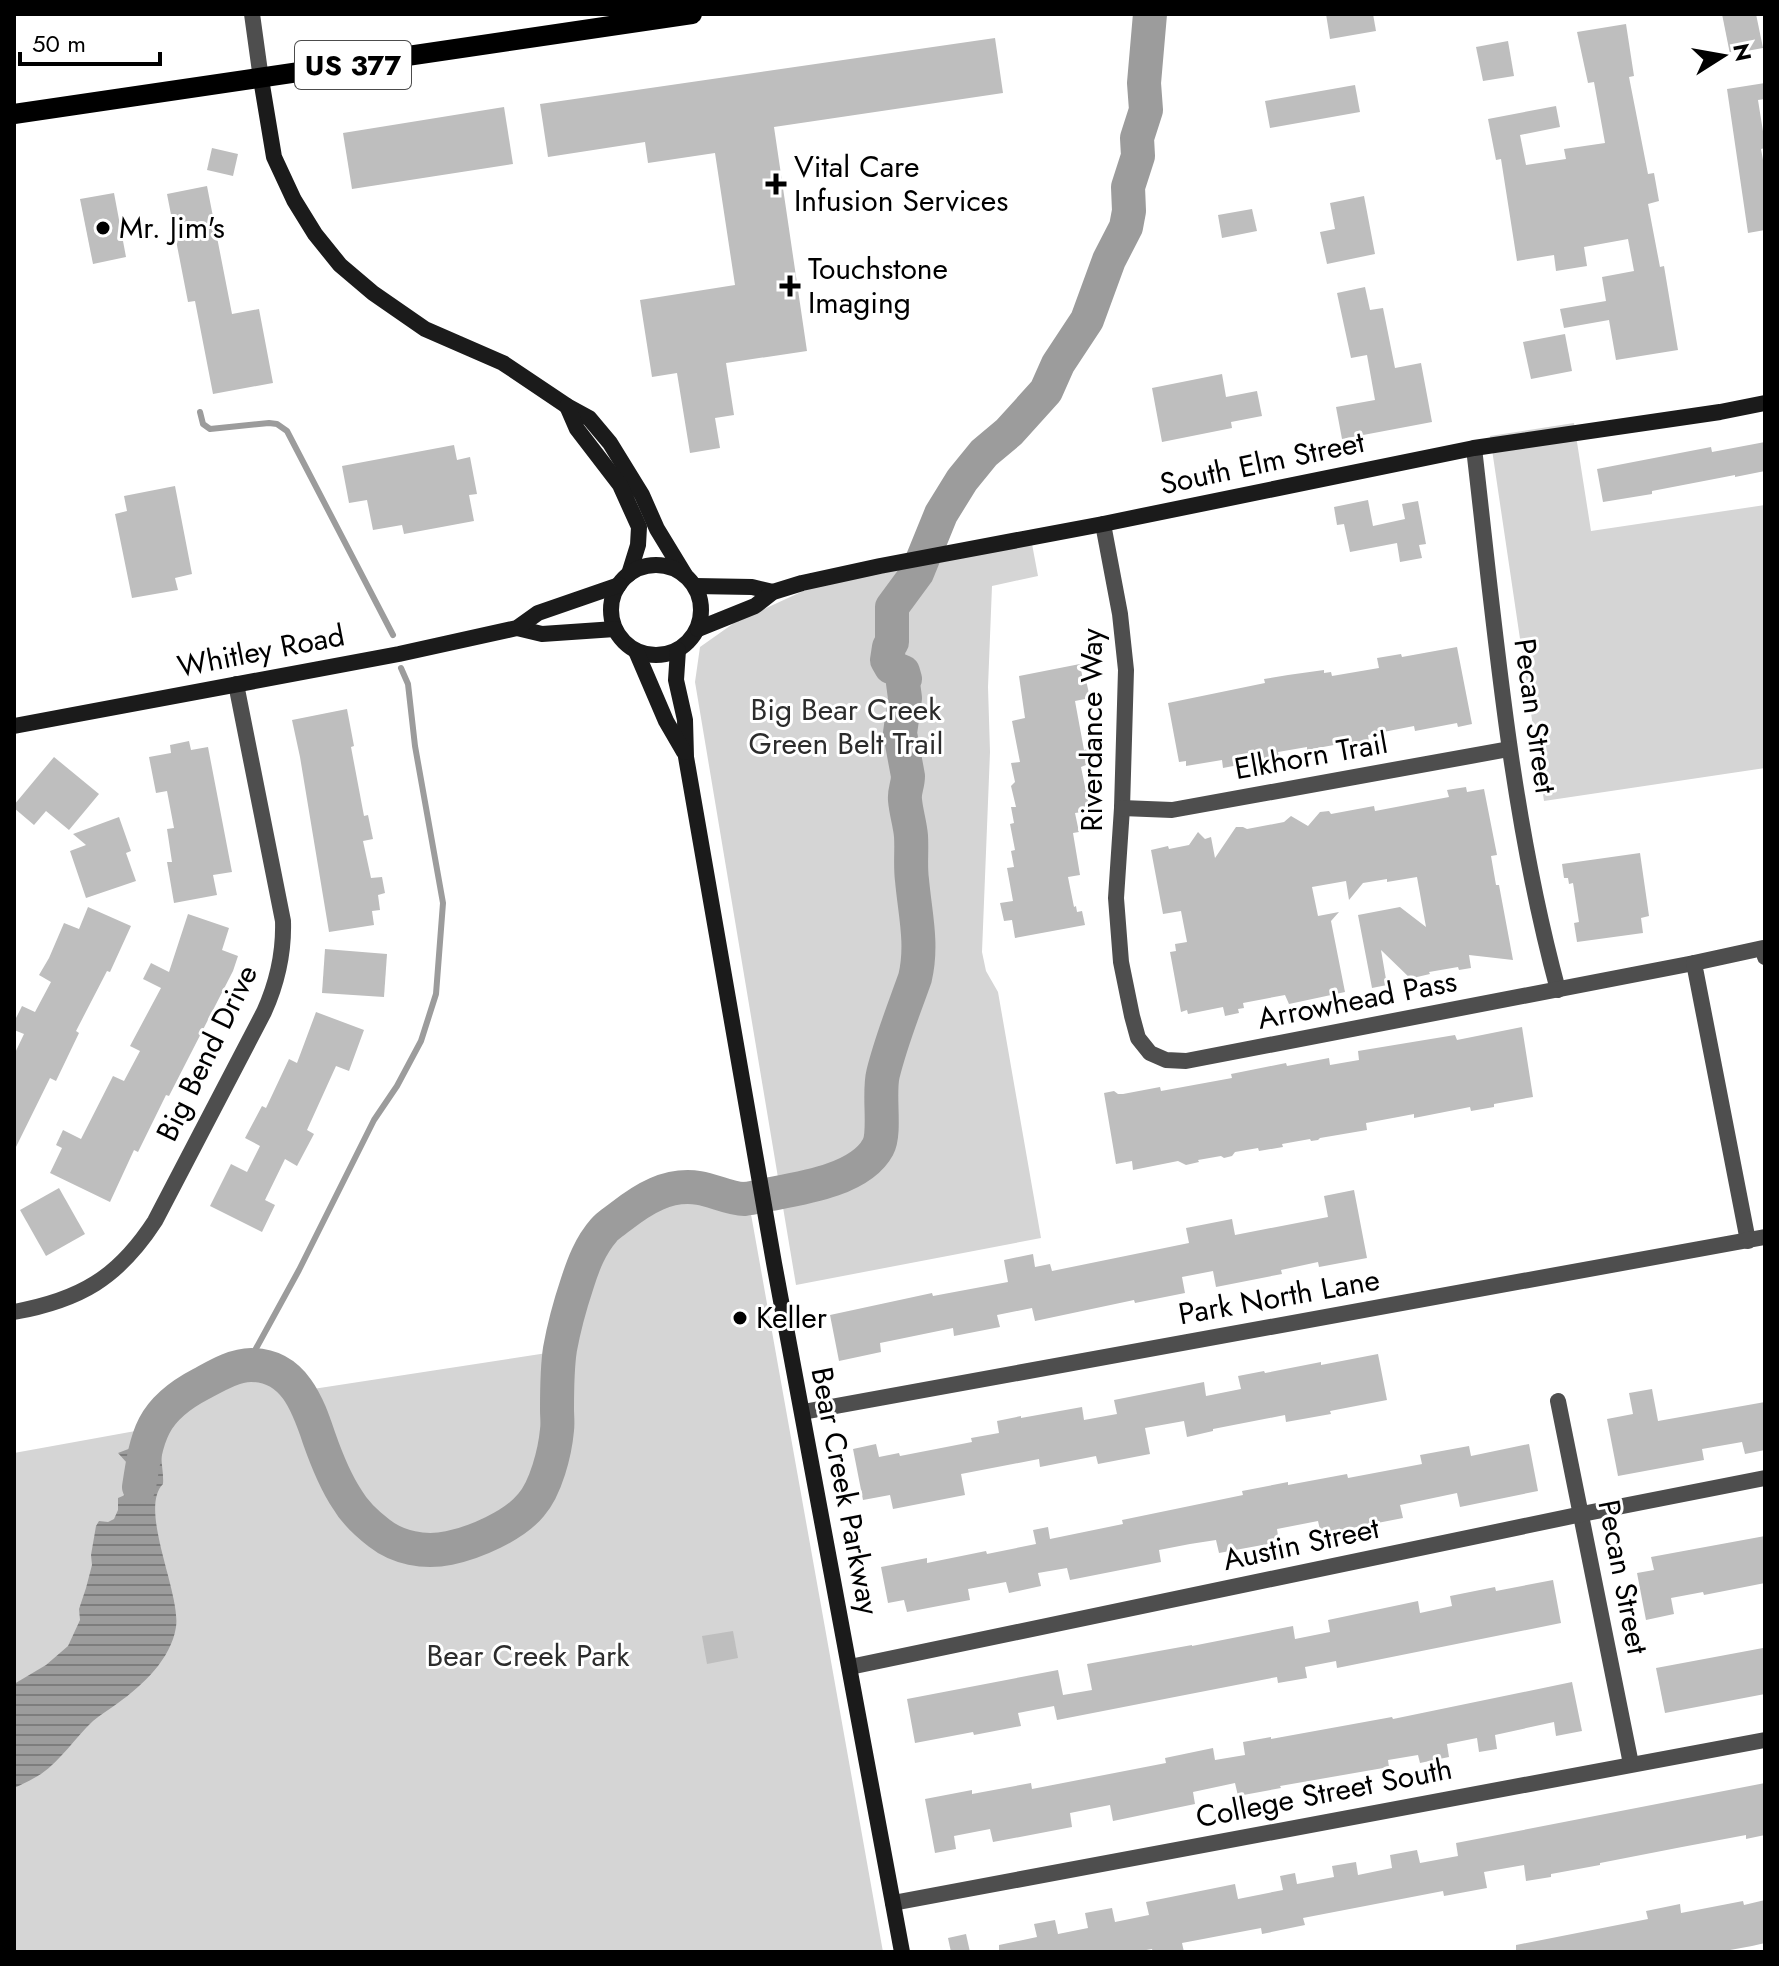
<svg xmlns="http://www.w3.org/2000/svg" width="1779" height="1966" viewBox="0 0 1779 1966" font-family="Jost,sans-serif">
	<defs>
		<pattern id="water-rules" width="6" height="5" patternUnits="userSpaceOnUse" patternTransform="scale(2)"><rect width="6" height="5" fill="#9c9c9c"/><path d="M0 2.5h6" fill="none" stroke="#7d7d7d"/></pattern>
	</defs>
	<rect width="100%" height="100%" fill="#fff"/>
	<g fill="#d5d5d5">
		<polygon points="1574,423 1591,531 1765,505 1765,768 1544,801 1490,436"/>
		<polygon points="1032,544 1038,576 992,586 988,687 990,752 982,952 986,971 998,992 1041,1238 796,1285 695,682 700,647 734,623 814,586"/>
		<path d="M 679,1187 C 703,1188 727,1193 749,1203 L 883,1952 L 14,1952 L 14,1453 L 152,1428 C 156,1423 159,1417 163,1413 C 180,1392 237,1359 264,1366 C 278,1370 290,1382 300,1391 L 560,1351 L 566,1322 L 586,1258 L 604,1230 L 629,1210 L 655,1193 Z"/>
	</g>
	<path fill="url(#water-rules)" d="M 134,1439 L 162,1449 C 160,1461 164,1472 163,1484 C 138,1509 181,1593 176,1627 C 171,1659 143,1685 118,1703 C 110,1709 100,1715 93,1721 C 75,1738 61,1760 41,1774 C 33,1779 23,1784 14,1788 L 14,1684 L 46,1665 L 68,1646 L 80,1620 L 79,1609 L 86,1588 L 92,1565 L 91,1555 L 96,1526 L 99,1521 L 108,1522 L 114,1519 L 118,1510 L 118,1498 L 125,1495 L 127,1491 L 124,1479 L 129,1468 L 127,1463 L 118,1453 L 131,1448 L 134,1443 Z"/>
	<g fill="none" stroke-linecap="round" stroke-linejoin="round">
		<g stroke="#9c9c9c" stroke-width="6">
			<polyline points="200,412 203,424 210,429 269,423 277,424 287,431 393,635"/>
			<polyline points="247,1365 299,1270 374,1120 397,1086 421,1041 436,994 443,903 415,746 408,684 401,668"/>
		</g>
		<path stroke="#9c9c9c" stroke-width="34" d="M 139,1487 C 147,1435 151,1410 201,1384 C 216,1376 234,1365 251,1365 C 294,1365 308,1405 319,1438 C 326,1458 335,1481 347,1499 C 355,1513 366,1523 379,1533 C 398,1548 424,1553 449,1548 C 474,1543 514,1526 531,1505 C 546,1488 555,1452 557,1430 C 558,1423 557,1416 557,1410 C 557,1390 557,1368 560,1349 C 564,1327 570,1305 577,1284 C 583,1265 590,1246 604,1230 C 608,1225 615,1221 620,1217 C 643,1199 668,1183 699,1188 C 713,1190 730,1199 744,1199 C 753,1198 762,1196 771,1194 C 804,1188 861,1179 878,1147 C 886,1132 878,1094 883,1074 C 891,1041 904,1009 915,978 C 923,944 915,914 912,880 C 910,865 912,851 911,836 C 910,824 906,812 905,800 C 904,791 908,785 908,776 L 900,733 L 905,698 L 903,683 L 905,679 L 903,672 L 891,667 L 887,660 L 889,647 L 892,642 L 892,607 L 917,573 L 941,514 L 962,480 L 984,453 L 1009,432 L 1046,391 L 1058,364 L 1087,320 L 1109,260 L 1126,227 L 1129,211 L 1128,187 L 1138,156 L 1137,138 L 1146,110 L 1144,83 L 1150,14"/>
	</g>
	<g fill="#bebebe">
		<polygon points="1326,14 1373,14 1376,31 1330,39"/>
		<polygon points="1722,14 1756,14 1763,48 1730,54"/>
		<polygon points="1626,24 1634,76 1629,77 1648,174 1654,173 1659,201 1648,204 1660,267 1664,266 1678,350 1616,360 1609,320 1564,328 1560,309 1606,301 1602,277 1634,271 1628,239 1584,247 1587,266 1556,271 1554,255 1517,261 1501,159 1496,160 1488,119 1556,106 1560,127 1520,135 1526,165 1566,159 1564,149 1605,143 1594,82 1588,83 1577,32"/>
		<polygon points="995,38 1003,93 774,127 807,351 726,363 734,415 715,418 720,448 690,453 677,373 652,377 640,300 735,285 715,153 648,163 645,142 548,157 540,104"/>
		<polygon points="1508,41 1514,76 1483,81 1476,47"/>
		<polygon points="1765,83 1765,99 1758,100 1765,144 1765,148 1761,149 1765,171 1765,230 1748,233 1727,89"/>
		<polygon points="1355,85 1360,112 1270,128 1265,101"/>
		<polygon points="504,107 513,164 352,189 343,133"/>
		<polygon points="212,148 238,154 233,176 207,170"/>
		<polygon points="207,186 232,314 259,309 273,383 213,394 195,301 188,302 167,194"/>
		<polygon points="114,193 126,257 93,264 80,199"/>
		<polygon points="1364,196 1375,254 1327,264 1320,232 1335,229 1330,203"/>
		<polygon points="1252,209 1257,231 1222,238 1218,215"/>
		<polygon points="1365,287 1370,310 1383,308 1395,368 1421,363 1432,422 1342,439 1336,407 1375,400 1367,355 1351,358 1337,293"/>
		<polygon points="1565,334 1572,371 1531,379 1523,342"/>
		<polygon points="1222,374 1226,397 1257,391 1262,416 1231,422 1232,428 1162,442 1152,388"/>
		<polygon points="1765,442 1765,471 1735,477 1735,475 1652,491 1652,494 1603,502 1597,469 1711,447 1712,452"/>
		<polygon points="454,445 457,460 470,457 477,494 469,495 474,521 404,534 402,525 373,530 367,500 349,503 342,466"/>
		<polygon points="175,486 192,574 175,578 178,590 132,598 115,514 127,511 124,496"/>
		<polygon points="1368,500 1373,526 1405,519 1402,504 1418,501 1426,544 1419,545 1422,558 1400,562 1397,543 1350,552 1344,524 1337,525 1334,507"/>
		<polygon points="1457,647 1472,724 1458,727 1457,723 1415,731 1414,726 1368,735 1369,741 1350,744 1350,742 1307,750 1307,747 1278,752 1279,757 1223,768 1222,760 1186,766 1186,761 1179,762 1168,703 1265,683 1264,679 1288,675 1324,670 1324,673 1331,672 1332,676 1379,668 1377,658 1401,654 1402,657"/>
		<polygon points="1080,664 1083,680 1086,680 1090,698 1075,701 1084,750 1088,749 1091,763 1081,767 1089,806 1082,808 1082,812 1075,813 1079,832 1073,833 1080,875 1068,877 1074,907 1076,906 1077,912 1082,911 1085,925 1015,938 1012,920 1004,921 1000,903 1013,901 1007,868 1014,867 1011,851 1015,850 1010,824 1014,823 1011,807 1016,807 1011,786 1015,782 1011,763 1020,762 1012,721 1025,718 1019,676"/>
		<polygon points="347,709 354,746 351,747 364,816 368,815 373,839 363,841 371,878 382,877 385,893 378,895 380,910 372,911 374,925 329,932 300,757 292,720"/>
		<polygon points="189,741 191,750 208,747 232,872 213,875 217,895 174,903 167,862 172,862 167,829 174,828 167,791 156,793 149,757 171,753 170,745"/>
		<polygon points="54,757 99,794 69,830 46,811 34,825 14,808 14,805"/>
		<polygon points="1466,787 1467,792 1484,789 1497,855 1491,856 1496,885 1499,885 1513,960 1469,955 1471,968 1459,970 1458,967 1429,972 1430,974 1417,977 1413,981 1381,950 1387,985 1372,988 1358,915 1400,907 1426,927 1417,877 1387,882 1387,879 1363,883 1349,900 1346,881 1312,887 1318,916 1339,912 1331,921 1345,992 1289,1004 1285,995 1243,1003 1244,1008 1238,1009 1239,1013 1225,1016 1223,1007 1188,1014 1187,1010 1181,1012 1170,952 1176,951 1175,944 1187,942 1181,911 1163,914 1151,850 1168,846 1169,849 1189,845 1198,832 1205,839 1211,837 1215,858 1236,827 1243,827 1247,829 1284,822 1291,816 1308,826 1320,812 1329,811 1331,814 1374,806 1375,811 1449,797 1447,790"/>
		<polygon points="119,817 131,851 126,853 136,881 86,898 70,851 86,845 73,834"/>
		<polygon points="1640,853 1649,916 1641,918 1643,933 1577,942 1574,923 1579,922 1573,883 1569,884 1568,878 1564,878 1562,864"/>
		<polygon points="88,907 131,926 110,972 107,971 76,1031 79,1033 56,1081 50,1078 14,1151 14,1055 24,1034 14,1030 14,1022 22,1006 35,1012 51,982 39,975 49,958 64,923 79,929"/>
		<polygon points="188,914 229,928 222,950 238,956 233,971 169,1096 166,1095 138,1152 134,1150 110,1202 50,1173 62,1148 56,1145 63,1130 81,1139 113,1076 124,1081 140,1051 130,1046 161,988 143,979 151,963 169,972"/>
		<polygon points="325,949 387,954 384,997 322,993"/>
		<polygon points="316,1012 364,1030 349,1071 336,1066 307,1130 314,1134 297,1166 285,1159 265,1200 275,1205 262,1232 210,1206 231,1164 247,1172 260,1146 245,1138 262,1106 266,1108 289,1059 297,1063"/>
		<polygon points="1522,1027 1533,1097 1494,1104 1494,1107 1471,1111 1470,1107 1414,1118 1414,1114 1366,1123 1367,1130 1320,1138 1318,1140 1311,1141 1310,1139 1282,1144 1283,1147 1259,1151 1258,1148 1235,1152 1232,1156 1224,1158 1221,1156 1198,1160 1199,1162 1186,1165 1178,1161 1133,1170 1132,1161 1116,1164 1104,1093 1114,1091 1118,1094 1123,1094 1160,1087 1161,1091 1232,1078 1231,1074 1286,1063 1287,1066 1329,1058 1330,1065 1359,1060 1358,1051 1455,1035 1457,1040"/>
		<polygon points="59,1188 85,1234 46,1256 20,1210"/>
		<polygon points="1354,1190 1367,1258 1319,1267 1318,1262 1281,1270 1282,1274 1216,1287 1213,1271 1182,1277 1185,1293 1135,1303 1134,1300 1035,1321 1032,1308 997,1315 1000,1327 954,1336 953,1328 880,1343 881,1352 839,1361 830,1315 932,1293 933,1296 1008,1282 1004,1260 1033,1254 1035,1267 1050,1264 1052,1271 1189,1243 1186,1228 1232,1219 1235,1235 1328,1217 1324,1196"/>
		<polygon points="1378,1354 1387,1400 1330,1411 1331,1414 1286,1422 1285,1415 1213,1429 1213,1431 1187,1437 1184,1421 1145,1428 1150,1454 1098,1464 1096,1456 1040,1467 1039,1459 961,1474 965,1495 893,1509 890,1495 863,1500 853,1449 876,1444 879,1457 899,1453 900,1456 972,1442 971,1438 999,1433 997,1421 1021,1416 1021,1418 1082,1407 1084,1420 1117,1414 1114,1400 1204,1382 1206,1396 1241,1389 1238,1376 1264,1371 1265,1373 1321,1362 1321,1365"/>
		<polygon points="1652,1389 1658,1421 1765,1402 1765,1450 1745,1454 1742,1442 1702,1449 1704,1460 1618,1476 1607,1419 1633,1414 1629,1393"/>
		<polygon points="1529,1444 1538,1491 1460,1507 1457,1493 1400,1505 1403,1518 1321,1534 1318,1521 1277,1529 1279,1542 1219,1553 1216,1540 1190,1544 1159,1550 1161,1562 1070,1580 1067,1568 1038,1573 1041,1586 1009,1593 1006,1582 968,1589 970,1600 907,1612 904,1600 888,1603 881,1567 927,1558 927,1563 986,1551 987,1554 1036,1544 1033,1530 1048,1527 1050,1539 1123,1524 1122,1520 1243,1495 1242,1491 1288,1482 1288,1485 1347,1474 1348,1478 1422,1464 1420,1455 1469,1446 1471,1456"/>
		<polygon points="1765,1536 1765,1583 1704,1595 1703,1592 1671,1598 1674,1614 1646,1620 1637,1573 1654,1570 1651,1557"/>
		<polygon points="1553,1580 1561,1623 1337,1668 1336,1661 1305,1667 1307,1678 1278,1683 1277,1677 1057,1720 1054,1706 1018,1713 1021,1726 974,1735 973,1732 915,1743 907,1699 1058,1670 1063,1695 1092,1690 1087,1664 1192,1645 1192,1646 1293,1626 1295,1639 1330,1632 1328,1620 1418,1601 1420,1613 1452,1606 1450,1596 1495,1587 1496,1591"/>
		<polygon points="733,1631 738,1658 707,1664 702,1636"/>
		<polygon points="1763,1648 1765,1659 1765,1694 1665,1713 1656,1668"/>
		<polygon points="1572,1682 1582,1731 1556,1736 1554,1722 1495,1735 1497,1749 1479,1752 1477,1738 1447,1744 1449,1757 1420,1763 1418,1755 1388,1760 1389,1767 1280,1786 1281,1788 1238,1796 1235,1783 1193,1792 1195,1804 1113,1821 1110,1805 1070,1813 1072,1827 993,1842 990,1829 954,1836 956,1849 935,1853 925,1799 972,1790 972,1794 1031,1783 1032,1789 1166,1763 1165,1758 1213,1748 1215,1760 1245,1755 1243,1742 1271,1737 1271,1739 1392,1717 1393,1719"/>
		<polygon points="1765,1783 1765,1835 1746,1839 1746,1835 1682,1847 1600,1863 1600,1865 1551,1874 1551,1877 1526,1881 1524,1865 1484,1872 1487,1888 1444,1896 1443,1891 1303,1918 1305,1925 1262,1934 1261,1928 1182,1943 1184,1952 1153,1952 1152,1949 1135,1952 999,1952 999,1945 1037,1937 1034,1924 1055,1920 1058,1934 1088,1928 1085,1913 1112,1908 1115,1922 1149,1915 1146,1902 1235,1884 1238,1899 1283,1890 1280,1876 1295,1873 1297,1884 1334,1877 1332,1866 1356,1862 1358,1875 1392,1868 1390,1855 1417,1850 1420,1863 1458,1856 1456,1843"/>
		<polygon points="1765,1900 1765,1943 1752,1946 1719,1952 1516,1952 1516,1945 1648,1919 1646,1911 1680,1904 1681,1913 1743,1901 1744,1905"/>
		<polygon points="966,1934 970,1952 951,1952 948,1938"/>
	</g>
	<g fill="none" stroke-linecap="round" stroke-linejoin="round">
		<g stroke="#4e4e4e" stroke-width="16">
			<polyline points="252,14 261,79"/>
			<path d="M 1474,448 C 1495,629 1510,813 1558,990"/>
			<polyline points="1103,524 1120,614 1126,670 1122,808 1116,898 1121,962 1132,1016 1138,1038 1150,1053 1166,1060 1186,1061 1694,963"/>
			<polyline points="1122,808 1172,810 1509,749"/>
			<polyline points="1748,1241 1694,963 1763,948 1765,957"/>
			<path d="M 14,1312 C 80,1300 118,1278 155,1221 L 264,1012 C 278,981 284,953 283,921 L 236,684"/>
			<polyline points="1558,1401 1631,1764"/>
			<polyline points="803,1412 1765,1237"/>
			<polyline points="850,1667 1582,1514 1765,1478"/>
			<polyline points="893,1903 1765,1740"/>
		</g>
		<g stroke="#1b1b1b" stroke-width="16">
			<polyline points="261,79 274,157 294,200 315,234 340,265 373,293 425,329 503,363 567,406 589,418 610,443 642,495 657,529 685,575"/>
			<polyline points="567,406 577,429 620,485 639,527 638,545 629,574"/>
			<circle cx="656" cy="610" r="45"/>
			<polyline points="695,586 752,587 773,592"/>
			<polyline points="517,628 542,634 615,629"/>
			<polyline points="698,629 755,606 773,592 802,583 880,566 1103,524 1474,448 1720,412 1765,403"/>
			<polyline points="678,650 676,680 685,720 686,757 774,1263 902,1952"/>
			<polyline points="636,651 666,721 684,752"/>
			<polyline points="14,726 399,654 517,628 538,613 619,585"/>
		</g>
		<polyline stroke="#000" stroke-width="20" points="14,114 692,14"/>
	</g>
	<g fill="#000" stroke="#fff" stroke-width="3">
		<path d="M772 172h8v8h8v8h-8v8h-8v-8h-8v-8h8z"/>
		<circle cx="103" cy="228" r="8"/>
		<path d="M786 274h8v8h8v8h-8v8h-8v-8h-8v-8h8z"/>
		<circle cx="740" cy="1318" r="8"/>
	</g>
	<g text-anchor="middle" stroke-width="6" stroke-linejoin="round" paint-order="stroke">
		<rect fill="#fff" stroke="#4c4c4c" stroke-width="2" x="295" y="41" width="116" height="48" rx="6"/>
		<g font-size="28" font-weight="bold" fill="#000">
			<text x="353" y="75">US 377</text>
		</g>
		<g font-size="30" fill="#000" stroke="#fff" text-anchor="start">
			<text x="794" y="177">Vital Care<tspan x="794" dy="34">Infusion Services</tspan></text>
			<text x="119" y="238">Mr. Jim's</text>
			<text x="808" y="279">Touchstone<tspan x="808" dy="34">Imaging</tspan></text>
			<text x="756" y="1328">Keller</text>
		</g>
		<g font-size="30" fill="#000" stroke="#fff">
			<text transform="translate(1262 463) rotate(-12)" y="10">South Elm Street</text>
			<text transform="translate(261 651) rotate(-11)" y="10">Whitley Road</text>
			<text transform="translate(1535 716) rotate(82)" y="10">Pecan Street</text>
			<text transform="translate(1092 730) rotate(-90)" y="10">Riverdance Way</text>
			<text transform="translate(1311 756) rotate(-10)" y="10">Elkhorn Trail</text>
			<text transform="translate(1357 1000) rotate(-11)" y="10">Arrowhead Pass</text>
			<text transform="translate(207 1053) rotate(-64)" y="10">Big Bend Drive</text>
			<text transform="translate(1279 1297) rotate(-10)" y="10">Park North Lane</text>
			<text transform="translate(845 1491) rotate(79)" y="10">Bear Creek Parkway</text>
			<text transform="translate(1301 1544) rotate(-12)" y="10">Austin Street</text>
			<text transform="translate(1623 1577) rotate(79)" y="10">Pecan Street</text>
			<text transform="translate(1324 1793) rotate(-11)" y="10">College Street South</text>
		</g>
		<g font-size="30" fill="#2c2c2c" stroke="#fff">
			<text x="846" y="720">Big Bear Creek<tspan x="846" dy="34">Green Belt Trail</tspan></text>
			<text x="528" y="1666">Bear Creek Park</text>
		</g>
	</g>
	<rect width="1779" height="1966" fill="none" stroke="#000000" stroke-width="32"/>
	<g transform="translate(1723 56) rotate(79)" stroke="#ffffff" stroke-width="6" paint-order="stroke">
	<path d="M0-6L14 30L0 20L-14 30Z" fill="#000000"/>
	<text y="-12" font-size="22" font-weight="bold" text-anchor="middle" fill="#000000">N</text>
	</g>
	<path d="M20 52v12h140v-12" fill="none" stroke="#000000" stroke-width="4"/>
	<text x="32" y="52" font-size="24" fill="#000000" stroke="#ffffff" stroke-width="6" paint-order="stroke">50 m</text>
</svg>
